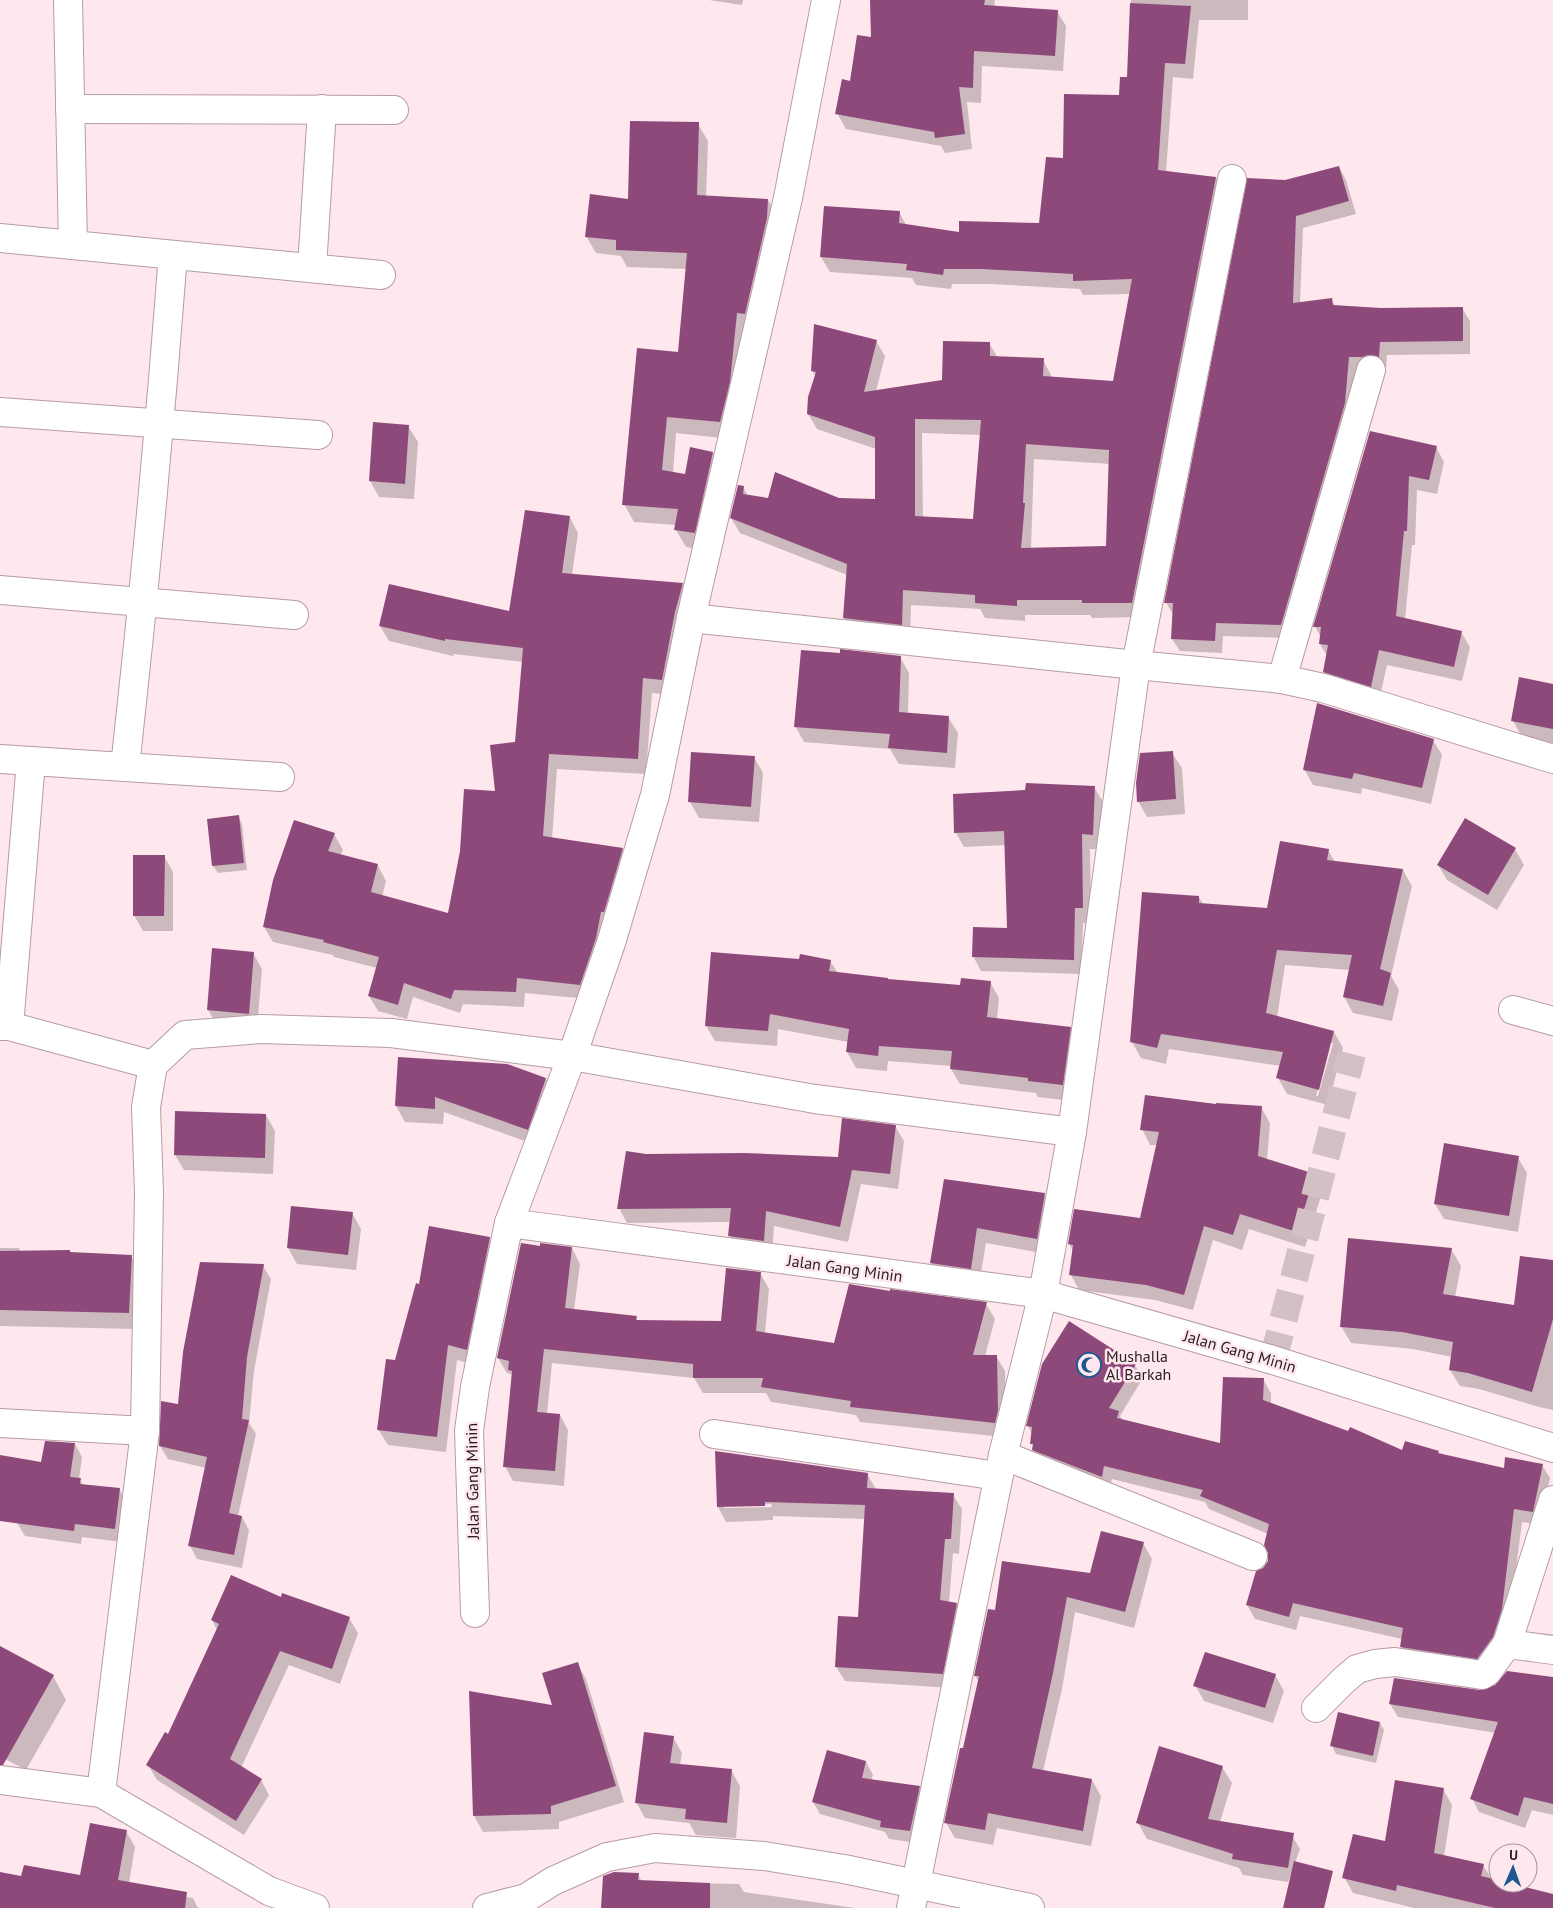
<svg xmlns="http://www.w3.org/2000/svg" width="1553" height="1908" viewBox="0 0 1553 1908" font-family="'PT Sans',sans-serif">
	<rect width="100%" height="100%" fill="#fee8ed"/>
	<g fill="#0003" fill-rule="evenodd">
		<polygon points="709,0 743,0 742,5"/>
		<polygon points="872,0 995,0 994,7 1057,11 1066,26 1063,71 982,66 981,103 967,102 972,149 945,153 941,146 846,129 837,113 872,39"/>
		<path d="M 1131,0 L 1248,0 L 1248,20 L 1199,20 L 1193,79 L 1173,77 L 1166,172 L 1216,178 L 1224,193 L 1141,617 L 1092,618 L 1090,615 L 1025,615 L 1025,621 L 985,618 L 980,609 L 911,605 L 910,639 L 852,633 L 844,618 L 847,575 L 740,533 L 731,518 L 743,487 L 748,496 L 769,499 L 876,500 L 876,449 L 817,429 L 808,414 L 816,378 L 812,370 L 876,341 L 885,356 L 876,391 L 943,381 L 989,343 L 998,358 L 1043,360 L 1051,375 L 1051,378 L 1114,382 L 1131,294 L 1083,295 L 1080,289 L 991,284 L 952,284 L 951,289 L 916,285 L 912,278 L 830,272 L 821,257 L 899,212 L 906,225 L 960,233 L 1041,224 L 1064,160 L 1120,96 L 1128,79 ZM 922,433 L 981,435 L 975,520 L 923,518 ZM 1034,459 L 1110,464 L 1107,548 L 1031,549 Z"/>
		<polygon points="698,124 708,141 706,197 768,200 778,218 730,439 676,433 673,473 686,476 713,453 722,470 704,550 686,547 676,530 677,525 634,522 624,504 679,354 687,269 627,267 621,256 596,253 586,236 630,200"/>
		<polygon points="1339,167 1346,180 1356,214 1303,228 1300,304 1331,299 1335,306 1381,309 1462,308 1470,321 1470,354 1387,355 1386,369 1375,367 1370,370 1356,369 1352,417 1288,638 1223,636 1222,653 1180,651 1172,639 1173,615 1166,602 1285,181"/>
		<polygon points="408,426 418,442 414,499 379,497 370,481"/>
		<polygon points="1370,433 1436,447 1444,462 1437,494 1417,490 1415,545 1412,545 1405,620 1461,632 1470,647 1462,681 1387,665 1379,701 1333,687 1324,672 1327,656 1320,644 1321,638 1315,626"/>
		<polygon points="570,518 578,533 572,575 682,585 691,600 671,695 652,693 646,774 557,769 552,839 622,850 631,865 589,999 525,993 524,1007 463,1004 460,1013 413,997 407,1019 378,1011 369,996 377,968 334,957 333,955 273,942 264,927 334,834 343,850 340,856 378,866 386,881 382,897 449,915 516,743 523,662 454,654 453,656 389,641 380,626 511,612"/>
		<polygon points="900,657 909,673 908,714 948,717 958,733 955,768 899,764 890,749 804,742 795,726"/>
		<polygon points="1553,685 1553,743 1522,737 1513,721"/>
		<polygon points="1433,740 1442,755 1431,804 1362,788 1361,794 1313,785 1304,769"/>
		<polygon points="1172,753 1182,768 1185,814 1147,817 1138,801"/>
		<polygon points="754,757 763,773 759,822 699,818 690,802"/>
		<polygon points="1094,787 1103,802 1101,849 1090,849 1091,923 1083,923 1081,974 981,971 973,956 1008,930 1006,845 964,847 956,833 1027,791"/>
		<polygon points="238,816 242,824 247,870 218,873 213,866"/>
		<polygon points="1515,849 1524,865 1497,910 1447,880 1438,865"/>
		<path d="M 1328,850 L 1335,862 L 1403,870 L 1412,886 L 1391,976 L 1399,990 L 1392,1021 L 1353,1013 L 1344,997 L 1350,970 L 1285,965 L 1277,1018 L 1334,1032 L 1343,1048 L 1328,1105 L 1287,1094 L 1278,1078 L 1281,1066 L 1169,1049 L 1166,1064 L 1141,1058 L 1132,1042 L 1199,897 L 1203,904 L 1268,909 ZM 1330,1043 L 1333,1043 L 1318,1096 L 1316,1096 Z"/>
		<polygon points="164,856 173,872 173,931 143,931 134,915"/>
		<polygon points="253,953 262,969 257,1029 218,1026 208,1010"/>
		<polygon points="800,960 830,961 838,973 888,981 961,986 990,982 999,998 997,1020 1070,1028 1079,1044 1071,1101 1038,1097 1036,1093 960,1084 951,1069 951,1066 888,1061 887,1071 856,1068 847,1052 848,1042 778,1029 777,1046 715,1041 706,1026"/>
		<polygon points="507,1065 546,1079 555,1094 536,1145 444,1112 443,1124 405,1122 396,1106"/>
		<polygon points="1217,1106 1261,1107 1270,1123 1267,1160 1314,1175 1323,1190 1305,1247 1249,1229 1242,1250 1213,1240 1193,1310 1155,1300 1079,1290 1071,1275 1074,1252 1069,1244 1141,1219 1157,1145 1150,1145 1142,1129"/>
		<polygon points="266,1115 275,1131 273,1174 184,1170 175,1155"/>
		<polygon points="895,1126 904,1141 898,1189 861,1184 848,1242 774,1226 772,1255 738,1251 730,1236 731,1222 627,1223 619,1208 839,1158"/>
		<polygon points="1518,1158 1527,1173 1518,1232 1444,1219 1435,1204"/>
		<polygon points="945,1180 1044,1194 1054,1210 1046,1254 986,1243 979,1284 940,1279 931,1263"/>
		<polygon points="352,1213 361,1229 356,1270 297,1264 288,1248"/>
		<polygon points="489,1238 498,1254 475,1365 457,1360 446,1452 388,1445 378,1429 396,1362 420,1286"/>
		<polygon points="541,1247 572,1248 580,1264 574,1310 636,1317 638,1321 722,1322 760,1273 769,1289 765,1334 835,1345 891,1292 986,1304 995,1319 985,1356 996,1356 1005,1371 1006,1426 1003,1437 860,1422 856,1415 771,1402 766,1393 703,1393 694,1378 552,1363 547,1414 560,1415 568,1430 564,1486 513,1481 505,1466 513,1375 507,1373 498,1358"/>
		<polygon points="0,1248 19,1248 21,1252 70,1251 71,1253 131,1256 140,1272 137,1329 0,1326"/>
		<polygon points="1451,1249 1461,1266 1455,1297 1515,1306 1553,1262 1553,1410 1539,1407 1479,1389 1460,1386 1450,1370 1452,1357 1413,1349 1351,1343 1341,1326"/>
		<polygon points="263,1266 271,1279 254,1371 249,1423 256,1434 238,1516 242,1517 249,1530 242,1568 197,1559 190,1546 206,1468 168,1459 160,1446 179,1406"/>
		<polygon points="1135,1365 1143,1378 1120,1416 1123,1420 1222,1444 1263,1379 1271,1393 1271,1404 1403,1451 1438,1452 1440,1455 1505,1469 1542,1465 1550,1478 1540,1525 1522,1522 1509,1624 1485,1672 1409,1660 1401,1647 1402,1639 1300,1616 1296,1630 1255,1619 1247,1605 1264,1569 1269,1562 1268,1534 1209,1509 1205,1502 1112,1479 1109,1490 1041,1463 1033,1450 1032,1434 1028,1426"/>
		<polygon points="75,1444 82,1457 79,1479 84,1486 119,1489 127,1503 122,1542 82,1537 81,1544 25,1536 17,1523 0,1515 0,1456 42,1464"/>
		<path d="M 867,1474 L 876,1489 L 953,1495 L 962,1509 L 959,1554 L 953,1553 L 949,1603 L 956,1604 L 965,1619 L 951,1688 L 845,1681 L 836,1667 L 859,1619 L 865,1519 L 773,1516 L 773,1520 L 726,1522 L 718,1507 ZM 771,1504 L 772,1507 L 724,1508 L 724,1506 Z"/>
		<polygon points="1143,1543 1152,1559 1134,1628 1075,1612 1062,1689 1043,1771 1092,1780 1101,1796 1091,1846 997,1828 993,1845 955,1838 946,1823 979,1682 975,1676 996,1612 1091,1574"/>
		<polygon points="349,1618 358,1633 340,1684 289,1665 241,1768 261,1780 269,1795 244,1835 157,1780 148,1765 169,1735 217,1630 212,1620"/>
		<polygon points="0,1655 53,1676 66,1700 26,1770 3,1758 0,1752"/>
		<polygon points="577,1663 586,1679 624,1802 559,1822 559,1829 483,1832 474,1816 470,1693 554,1706"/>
		<polygon points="1275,1675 1284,1691 1273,1723 1204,1701 1195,1685"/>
		<polygon points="1553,1681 1553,1815 1532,1810 1525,1828 1479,1812 1472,1798 1496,1733 1398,1717 1390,1704"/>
		<polygon points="1380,1723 1384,1730 1376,1763 1336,1754 1332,1746"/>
		<polygon points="673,1737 682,1753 680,1765 731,1770 740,1786 736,1838 696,1835 689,1823 645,1818 636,1802"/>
		<polygon points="828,1752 866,1762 873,1775 871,1781 919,1788 926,1800 917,1843 889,1839 885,1832 820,1814 813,1802"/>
		<polygon points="1222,1767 1232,1783 1220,1822 1291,1834 1300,1849 1288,1882 1243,1875 1239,1868 1147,1839 1138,1823"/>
		<polygon points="1443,1789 1452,1805 1444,1856 1483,1865 1492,1880 1498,1883 1504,1883 1546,1908 1414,1908 1353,1893 1344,1877 1386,1843"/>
		<polygon points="126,1831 135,1847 129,1883 156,1892 193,1898 198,1908 0,1908 0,1874 22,1878 81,1877"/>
		<polygon points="638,1874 642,1882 739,1884 744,1892 855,1908 602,1908"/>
	</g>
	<g fill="#8e497b" fill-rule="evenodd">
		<polygon points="870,0 985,0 984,5 1058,10 1055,56 974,51 973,88 959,87 965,134 935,138 934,132 835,114 842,79 850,81 857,35 871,37"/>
		<path d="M 1130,3 L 1191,6 L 1185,64 L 1165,63 L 1158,170 L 1216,177 L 1132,603 L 1082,603 L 1082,600 L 1017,600 L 1017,606 L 975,603 L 975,595 L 903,590 L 902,625 L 843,618 L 847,564 L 730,518 L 738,485 L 744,486 L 743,494 L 768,498 L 775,472 L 839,498 L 875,499 L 875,437 L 807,414 L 808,397 L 816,372 L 811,371 L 814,324 L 877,340 L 864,392 L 942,380 L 943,341 L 990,342 L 990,356 L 1044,358 L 1043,376 L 1113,381 L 1132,279 L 1073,281 L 1073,274 L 982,269 L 944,269 L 943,275 L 906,270 L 907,264 L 820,257 L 824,206 L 900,211 L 899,223 L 959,232 L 959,221 L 1039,223 L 1046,157 L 1063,158 L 1064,94 L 1119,95 L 1120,77 L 1127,77 ZM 915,419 L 981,420 L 973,519 L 915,516 ZM 1026,444 L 1109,450 L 1106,546 L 1021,548 L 1025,503 L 1023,503 Z"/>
		<polygon points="630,121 699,122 697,195 768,199 767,218 745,314 737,313 730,382 720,422 667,417 662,470 685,474 690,447 713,452 695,533 674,530 678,509 622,505 637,348 678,352 687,253 616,250 616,240 585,237 590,194 628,199"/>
		<polygon points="1339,166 1349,201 1296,216 1293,303 1332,298 1333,305 1381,308 1463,307 1463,341 1380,342 1379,357 1368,355 1362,357 1349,357 1345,403 1281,625 1216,623 1215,641 1171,639 1173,603 1164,603 1247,178 1285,180"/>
		<polygon points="373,422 409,425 405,484 369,481"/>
		<polygon points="1370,431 1437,446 1429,480 1409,476 1407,531 1404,531 1396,616 1462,631 1454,667 1379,650 1371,687 1323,672 1328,645 1319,644 1321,627 1313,627"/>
		<polygon points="525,510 570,516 562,573 683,583 675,612 662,680 643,678 638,759 549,754 543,836 623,848 604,912 601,912 596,938 580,985 517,978 516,992 454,990 451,999 404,983 398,1005 368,996 379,957 323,942 324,940 263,927 273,880 294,820 335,833 328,851 378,864 371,892 448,913 460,851 464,789 495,791 490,745 515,742 523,648 445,639 445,641 379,626 389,584 509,611"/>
		<polygon points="840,649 901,656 899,712 949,716 947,753 888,748 890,734 794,727 801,650 840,653"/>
		<polygon points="1519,677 1553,684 1553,729 1511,721"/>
		<polygon points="1317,703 1434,739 1422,788 1354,773 1352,779 1303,770"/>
		<polygon points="1173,751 1176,799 1137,802 1136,783 1140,753"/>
		<polygon points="691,752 755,756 751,807 688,802"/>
		<polygon points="1026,783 1095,786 1093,835 1082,834 1083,908 1075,908 1074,960 972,957 973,927 1007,928 1004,831 954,833 953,794 1025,790"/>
		<polygon points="239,815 244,863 212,866 207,819"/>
		<polygon points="1465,818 1516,848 1488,895 1437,865"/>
		<polygon points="1280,841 1329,849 1327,860 1403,869 1380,969 1391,973 1383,1006 1343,997 1352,955 1277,950 1266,1013 1334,1031 1319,1090 1276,1078 1283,1052 1161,1034 1157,1048 1130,1042 1142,892 1199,896 1199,903 1267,908"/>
		<polygon points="133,855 165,855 164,916 133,916"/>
		<polygon points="212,948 254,952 249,1014 207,1010"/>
		<polygon points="711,952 799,959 800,954 831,960 829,971 888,978 888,979 960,985 961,978 991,981 987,1017 1071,1027 1063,1085 1028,1081 1028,1078 950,1069 952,1051 879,1046 878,1056 846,1052 849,1029 770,1014 768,1031 705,1026"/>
		<polygon points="398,1057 507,1064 546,1078 528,1130 435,1097 435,1109 395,1106"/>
		<polygon points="1145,1095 1216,1104 1216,1103 1262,1106 1258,1156 1315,1174 1297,1232 1240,1214 1233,1235 1204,1226 1184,1295 1146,1285 1069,1275 1073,1245 1068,1244 1074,1209 1140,1218 1159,1132 1140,1130"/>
		<polygon points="175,1111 266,1114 265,1158 174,1155"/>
		<polygon points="842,1118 896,1125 890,1174 852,1170 840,1227 766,1211 764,1241 728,1236 731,1208 617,1209 626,1151 646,1154 744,1153 838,1157"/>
		<polygon points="1444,1143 1519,1156 1509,1216 1434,1204"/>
		<polygon points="944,1179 1045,1193 1037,1239 977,1228 971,1269 930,1263"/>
		<polygon points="291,1206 353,1212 348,1255 287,1248"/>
		<polygon points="429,1226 490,1237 467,1350 448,1345 437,1437 377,1430 386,1359 395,1360 416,1283 419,1284"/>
		<polygon points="1348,1238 1452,1248 1443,1294 1514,1305 1520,1256 1553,1260 1553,1319 1532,1392 1468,1373 1449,1370 1453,1342 1402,1332 1340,1327"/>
		<polygon points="521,1243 540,1246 540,1243 572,1247 565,1308 637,1316 636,1320 721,1321 726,1268 761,1272 756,1331 834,1343 849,1284 890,1291 890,1289 987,1302 973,1355 997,1355 998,1410 995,1423 850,1407 851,1401 761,1387 763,1378 693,1378 693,1364 544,1349 537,1412 560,1414 555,1471 503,1467 512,1371 508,1370 509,1361 497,1358"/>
		<polygon points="70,1250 70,1252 132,1255 129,1313 0,1310 0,1251"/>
		<polygon points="200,1262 264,1264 247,1357 242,1419 249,1420 229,1513 242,1516 234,1555 188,1546 207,1457 159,1446 161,1401 178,1404 183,1352"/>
		<polygon points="1069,1321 1136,1364 1109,1408 1119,1411 1117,1418 1220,1443 1223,1377 1264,1378 1263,1400 1348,1431 1350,1427 1402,1450 1405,1441 1439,1451 1438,1453 1504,1468 1505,1457 1543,1464 1533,1512 1514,1509 1502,1609 1493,1637 1477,1659 1400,1647 1403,1628 1293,1603 1289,1617 1246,1605 1256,1571 1263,1568 1268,1561 1268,1553 1264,1545 1269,1524 1200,1496 1203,1490 1104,1466 1102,1477 1032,1450 1033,1444 1030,1444 1032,1427 1026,1426 1042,1364"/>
		<polygon points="45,1441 75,1443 70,1477 81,1478 80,1484 120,1488 115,1529 75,1524 74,1531 0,1521 0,1455 41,1462"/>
		<polygon points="715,1451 868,1473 867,1488 954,1493 951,1539 945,1539 940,1600 957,1603 943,1674 835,1667 838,1616 858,1617 865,1505 765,1502 765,1506 717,1507"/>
		<polygon points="1101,1531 1144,1542 1125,1612 1067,1597 1053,1673 1032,1768 1092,1779 1083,1831 988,1813 985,1830 944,1823 960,1748 963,1748 979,1676 974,1676 988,1609 995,1610 1002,1561 1090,1573"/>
		<polygon points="231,1575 281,1597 282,1593 350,1617 332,1669 280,1651 230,1759 262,1779 236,1821 146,1765 165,1732 168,1734 219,1624 211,1620"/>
		<polygon points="0,1646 54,1675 3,1765 0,1765"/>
		<polygon points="1205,1652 1276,1674 1265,1708 1193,1686"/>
		<polygon points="578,1662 616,1786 551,1806 551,1814 473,1816 469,1691 552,1705 542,1673"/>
		<polygon points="1507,1671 1553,1677 1553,1804 1524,1797 1518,1816 1470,1799 1498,1722 1389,1704 1394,1678 1480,1690 1495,1685"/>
		<polygon points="1338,1712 1380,1722 1373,1756 1330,1746"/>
		<polygon points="644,1732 674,1736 670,1763 732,1769 727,1823 685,1819 686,1809 635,1803"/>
		<polygon points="1159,1746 1223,1766 1208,1819 1294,1833 1288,1868 1232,1859 1233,1854 1136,1823"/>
		<polygon points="827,1750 866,1761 862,1778 920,1786 910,1831 880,1827 881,1821 812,1802"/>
		<polygon points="1395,1780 1444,1788 1434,1853 1484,1864 1481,1876 1498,1880 1498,1883 1509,1883 1553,1894 1553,1908 1495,1908 1397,1885 1396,1891 1342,1878 1353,1834 1385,1841"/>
		<polygon points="90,1823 127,1830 118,1880 187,1892 185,1908 0,1908 0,1872 21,1876 24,1865 80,1875"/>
		<polygon points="1294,1861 1333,1871 1324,1908 1283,1908"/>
		<polygon points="614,1872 639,1873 638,1880 710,1883 710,1908 601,1908 603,1876"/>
	</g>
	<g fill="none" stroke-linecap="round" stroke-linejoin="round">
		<polyline stroke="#d3c0c4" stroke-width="28" stroke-dasharray="28 14" stroke-linecap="butt" points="1273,1360 1352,1054"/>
		<defs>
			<g id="minor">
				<polyline points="68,0 73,245"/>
				<polyline points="70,109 394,110"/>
				<polyline points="0,238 381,275"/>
				<polyline points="312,268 322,109"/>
				<polyline points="0,412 318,435"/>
				<polyline points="0,590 294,615"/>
				<polyline points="691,618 1136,665 1282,679 1323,688 1553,759"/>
				<polyline points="1282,679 1371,370"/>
				<polyline points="0,759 280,777"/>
				<path d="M 125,767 C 144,596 160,426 173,255"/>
				<polyline points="1513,1010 1553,1021"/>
				<polyline points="0,1026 9,1026 153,1065"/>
				<polyline points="9,1026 31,761"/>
				<polyline points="509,1223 1043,1294 1273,1360 1553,1448"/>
				<polyline points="0,1423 145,1431"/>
				<polyline points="714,1434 998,1476"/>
				<polyline points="1003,1455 1253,1556"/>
				<polyline points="475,1613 469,1431 475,1387 509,1223 572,1056 611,943 655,795 691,618 788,198 826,0"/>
				<polyline points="1507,1644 1553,1500"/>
				<polyline points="1316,1708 1344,1680 1357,1669 1375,1664 1395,1662 1482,1675 1487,1672 1507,1644 1553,1650"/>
				<polyline points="0,1780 101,1793 269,1891 315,1908"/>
				<polyline points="101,1793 145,1431 149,1192 146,1107 153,1065 185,1035 261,1029 391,1033 572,1056 815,1099 1072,1132"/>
				<polyline points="487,1908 526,1898 553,1881 607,1857 655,1848 764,1856 844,1869 1030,1908"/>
				<polyline points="911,1908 1003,1455 1043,1294 1072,1132 1136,665 1232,179"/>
			</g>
		</defs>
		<use href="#minor" stroke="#b69ca3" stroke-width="30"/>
		<use href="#minor" stroke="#fff" stroke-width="28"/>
	</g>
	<defs>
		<symbol id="mosque-ring" viewBox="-11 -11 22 22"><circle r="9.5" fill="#fee8ed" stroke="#1f5890" stroke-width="1.5"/><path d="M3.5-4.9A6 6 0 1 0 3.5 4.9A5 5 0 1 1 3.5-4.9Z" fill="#1f5890"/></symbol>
	</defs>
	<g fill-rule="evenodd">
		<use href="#mosque-ring" x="1075" y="1351" width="28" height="28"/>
	</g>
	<g text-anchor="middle" stroke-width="5" stroke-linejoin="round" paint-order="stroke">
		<g font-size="16" fill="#281e21" stroke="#fee8ed">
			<text transform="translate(845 1268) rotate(8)" y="6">Jalan Gang Minin</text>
			<text transform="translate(1240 1351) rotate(16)" y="6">Jalan Gang Minin</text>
			<text transform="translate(472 1481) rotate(-91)" y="6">Jalan Gang Minin</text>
		</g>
		<g font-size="16" fill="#281e21" stroke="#fee8ed" text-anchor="start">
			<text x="1106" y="1362">Mushalla<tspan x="1106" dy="18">Al Barkah</tspan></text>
		</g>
	</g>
	<g transform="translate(1513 1868) rotate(2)"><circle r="24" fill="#fee8ed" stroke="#a8979b"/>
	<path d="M0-4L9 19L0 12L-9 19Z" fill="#1f5890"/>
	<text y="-8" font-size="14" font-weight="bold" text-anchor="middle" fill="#281e21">U</text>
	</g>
</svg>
